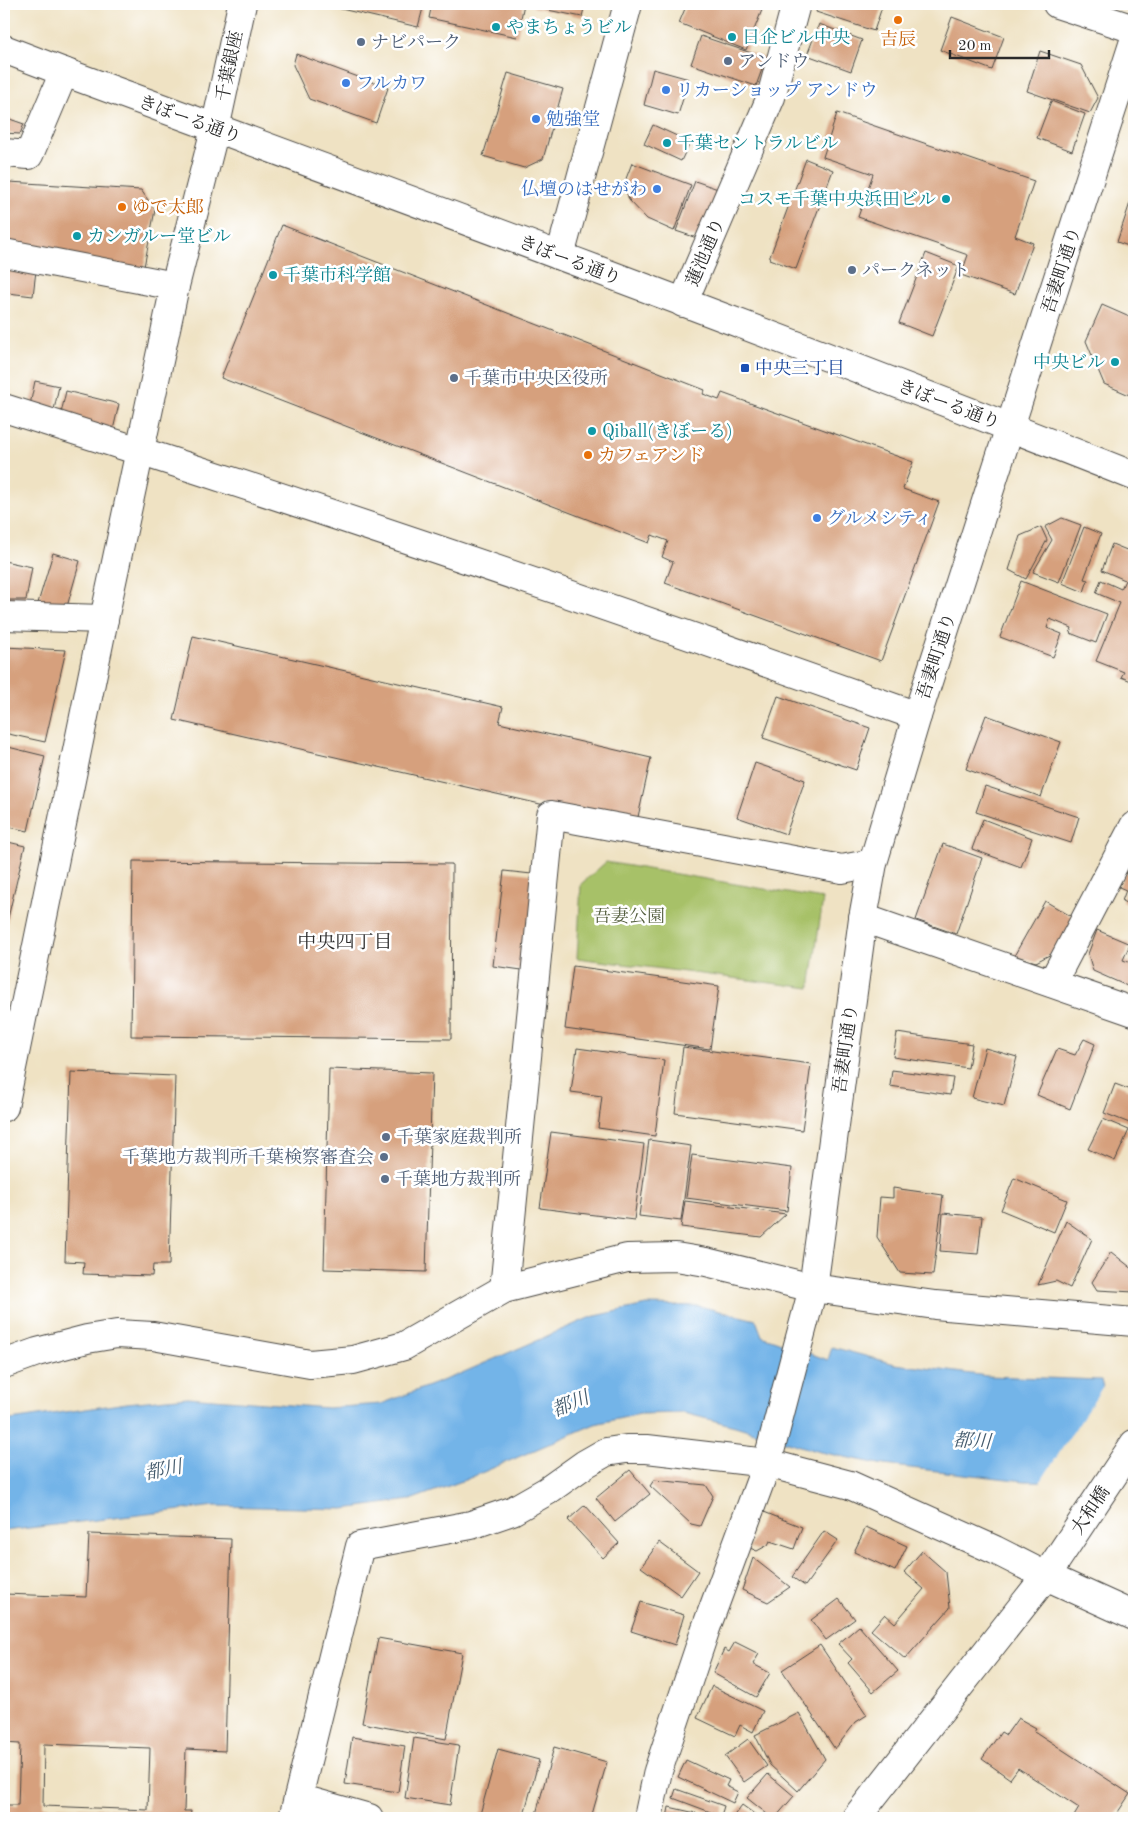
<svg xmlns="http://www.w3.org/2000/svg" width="1138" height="1822" viewBox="0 0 1138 1822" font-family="'Old Standard TT','Noto Serif JP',serif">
	<rect width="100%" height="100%" fill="#fff"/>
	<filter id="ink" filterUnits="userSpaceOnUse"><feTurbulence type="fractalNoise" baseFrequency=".02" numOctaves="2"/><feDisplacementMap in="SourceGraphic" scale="10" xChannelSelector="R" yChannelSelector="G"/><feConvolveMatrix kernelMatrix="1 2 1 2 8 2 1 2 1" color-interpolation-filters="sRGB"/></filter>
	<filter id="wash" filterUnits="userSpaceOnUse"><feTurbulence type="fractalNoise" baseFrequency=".0096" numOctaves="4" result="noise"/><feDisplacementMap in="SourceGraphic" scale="20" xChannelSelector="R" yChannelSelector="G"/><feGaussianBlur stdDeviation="1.12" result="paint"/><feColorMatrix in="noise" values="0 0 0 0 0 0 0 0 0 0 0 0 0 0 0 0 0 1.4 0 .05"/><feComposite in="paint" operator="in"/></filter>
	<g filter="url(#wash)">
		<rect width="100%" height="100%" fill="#efe2c3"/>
		<polygon fill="#a7c167" stroke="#697649" points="606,862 823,899 810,988 577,958 581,884"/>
		<polygon fill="#73b4e8" stroke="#4f708a" points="646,1305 699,1306 756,1320 762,1336 828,1360 832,1347 895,1364 987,1376 1101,1380 1134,1483 1025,1481 884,1465 820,1452 735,1426 684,1413 640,1414 595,1424 465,1480 410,1500 344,1509 215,1506 4,1531 4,1421 127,1403 188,1397 328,1408 381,1404 455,1376 591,1317"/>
		<polygon fill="#efe2c3" points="1105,1383 1107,1386 1134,1388 1134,1486 1039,1484"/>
		<g id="blocks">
			<g fill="#d6a07d" fill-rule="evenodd">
				<polygon points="320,4 424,4 418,27"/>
				<polygon points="432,4 524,4 517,37 429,18"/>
				<polygon points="534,4 585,4 582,17 533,7"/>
				<polygon points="687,4 746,4 762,10 746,50 679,23"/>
				<polygon points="818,4 883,4 874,31 816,12"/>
				<polygon points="952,17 1004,37 992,70 940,50"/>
				<polygon points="819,24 862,40 851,71 807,55"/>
				<polygon points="701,36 766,58 756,86 691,64"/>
				<polygon points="1040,51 1081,65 1098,98 1090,113 1027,91"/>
				<polygon points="296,54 388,88 376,123 309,99 293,65"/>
				<polygon points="653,69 689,79 678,115 644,105"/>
				<polygon points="508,73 563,89 543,159 524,168 483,156"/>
				<polygon points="1051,101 1085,114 1072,151 1037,138"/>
				<polygon points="837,113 1034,181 1015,236 1033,243 1015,294 961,275 968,255 858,217 873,174 823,157"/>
				<polygon points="4,117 24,124 20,134 4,133"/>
				<polygon points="653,125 690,142 681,161 644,144"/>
				<polygon points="806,159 833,170 796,269 769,259"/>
				<polygon points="632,163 691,185 674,231 647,219 629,200 624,184"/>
				<polygon points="695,181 718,189 700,239 676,231"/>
				<polygon points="9,182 141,190 155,210 143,272 4,252 4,220"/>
				<polygon points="1131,200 1134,201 1134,248 1117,242"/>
				<polygon points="282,225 705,390 703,394 719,400 722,393 913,462 903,489 939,502 881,661 665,583 673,562 662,557 668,541 652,535 649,543 221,378"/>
				<polygon points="926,253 959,266 932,336 899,323"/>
				<polygon points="4,258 37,262 33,296 8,293 7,304 4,304"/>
				<polygon points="1102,305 1134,319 1134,397 1104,384 1086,341"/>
				<polygon points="35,381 59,386 54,410 30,405"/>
				<polygon points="66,391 119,404 113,430 60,418"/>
				<polygon points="1062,518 1081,525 1059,582 1033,572 1052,540 1045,527"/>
				<polygon points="1041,527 1047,540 1026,579 1009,570 1020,536"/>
				<polygon points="1084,527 1101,534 1084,579 1088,580 1084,592 1062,583"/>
				<polygon points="1112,544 1134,553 1134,682 1121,677 1124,672 1096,661 1120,603 1096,593 1101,580 1121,589 1125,580 1102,570"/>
				<polygon points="53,553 80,561 66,610 38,603"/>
				<polygon points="4,561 32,567 26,600 4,600"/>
				<polygon points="1021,581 1107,614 1096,643 1070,633 1072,628 1050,619 1047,628 1062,634 1053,657 1000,637"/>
				<polygon points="193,636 503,707 499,723 651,758 636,826 174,720"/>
				<polygon points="4,647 66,650 45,742 4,733"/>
				<polygon points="778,696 870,728 856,770 763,738"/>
				<polygon points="986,715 1061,742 1041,797 966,769"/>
				<polygon points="4,746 45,756 28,831 4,826"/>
				<polygon points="755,763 805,780 786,834 737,817"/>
				<polygon points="985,786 1079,817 1071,843 976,812"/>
				<polygon points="983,819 1032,838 1021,867 972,849"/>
				<polygon points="4,841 25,846 4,935"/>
				<polygon points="943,844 982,858 956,934 916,920"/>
				<polygon points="133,861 452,864 451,1039 131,1036"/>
				<polygon points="504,871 541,875 529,971 493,966"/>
				<polygon points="1125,872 1134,876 1134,907 1122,901 1126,890 1119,887"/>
				<polygon points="1045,901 1074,918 1059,950 1036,962 1014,956"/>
				<polygon points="1097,930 1130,944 1123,960 1134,964 1134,989 1093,971 1088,954"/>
				<polygon points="573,966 719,986 710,1049 565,1029"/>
				<polygon points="897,1033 972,1044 968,1068 893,1057"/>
				<polygon points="1084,1039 1095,1044 1070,1109 1037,1095 1057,1049 1075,1055"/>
				<polygon points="683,1047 811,1064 802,1130 675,1113"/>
				<polygon points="577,1048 664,1060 655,1136 598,1128 602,1096 571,1092"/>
				<polygon points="985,1048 1017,1057 1004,1106 972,1098"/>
				<polygon points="329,1069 432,1073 426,1272 324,1269"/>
				<polygon points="892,1070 953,1078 950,1095 890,1086"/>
				<polygon points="71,1072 175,1076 169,1265 153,1265 152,1276 83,1274 84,1262 65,1261"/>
				<polygon points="1115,1084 1134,1091 1134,1119 1132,1124 1104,1113"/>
				<polygon points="1103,1119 1129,1130 1115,1161 1088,1149"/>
				<polygon points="551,1132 644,1144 634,1220 540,1208"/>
				<polygon points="649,1140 691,1146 681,1221 639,1216"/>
				<polygon points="692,1155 792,1168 787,1211 686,1198"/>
				<polygon points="1014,1178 1067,1200 1054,1232 1001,1210"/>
				<polygon points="893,1188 943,1195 933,1275 900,1273 877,1237 880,1197 893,1198"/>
				<polygon points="685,1201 786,1214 761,1237 681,1227"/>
				<polygon points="943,1213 982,1217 978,1254 940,1251"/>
				<polygon points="1066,1221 1092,1239 1070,1288 1056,1281 1038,1285"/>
				<polygon points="1111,1252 1134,1270 1134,1292 1097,1290 1092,1282"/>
				<polygon points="630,1470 650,1494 615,1522 596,1498"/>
				<polygon points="654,1480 706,1485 713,1496 700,1526 691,1524 650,1486"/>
				<polygon points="585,1505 619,1543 603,1558 568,1520"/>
				<polygon points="764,1512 802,1527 794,1549 770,1541 768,1545 757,1551 750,1548"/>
				<polygon points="866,1527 907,1546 895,1571 854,1552"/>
				<polygon points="824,1531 838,1540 805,1586 792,1577"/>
				<path d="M 89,1534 L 231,1539 L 225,1751 L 186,1749 L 184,1811 L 191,1811 L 190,1818 L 4,1818 L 4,1805 L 18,1805 L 20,1744 L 4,1743 L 4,1594 L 86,1597 ZM 44,1744 L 150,1748 L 148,1810 L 43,1806 Z"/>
				<polygon points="659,1542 698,1571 681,1596 641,1567"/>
				<polygon points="922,1551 946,1572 950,1608 905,1659 871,1630 885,1614 895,1623 924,1589 904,1572"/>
				<polygon points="753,1558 790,1587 768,1602 742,1590"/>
				<polygon points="839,1599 855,1619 826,1640 811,1620"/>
				<polygon points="641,1602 684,1615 675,1645 631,1631"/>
				<polygon points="859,1626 898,1671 873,1692 848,1663 852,1659 838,1644"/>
				<polygon points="378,1638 462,1653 446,1739 362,1723"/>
				<polygon points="735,1642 759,1654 753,1664 770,1673 756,1697 713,1673 724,1649 729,1652"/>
				<polygon points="820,1645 867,1715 856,1722 835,1749 782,1670"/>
				<polygon points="712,1686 763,1711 753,1732 740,1725 735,1736 697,1718"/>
				<polygon points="799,1713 825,1759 798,1791 770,1765 755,1735"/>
				<polygon points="1018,1718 1036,1728 1034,1731 1130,1794 1114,1818 1073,1818 1079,1808 1018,1768 1010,1779 982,1759 1001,1732 1006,1735"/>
				<polygon points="352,1737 405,1746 398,1792 345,1784"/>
				<polygon points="414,1738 459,1745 450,1805 405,1798"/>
				<polygon points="748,1739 767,1766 744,1782 725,1756"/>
				<polygon points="554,1747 607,1762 591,1818 535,1818"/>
				<polygon points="498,1749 539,1760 523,1818 479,1818"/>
				<polygon points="686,1760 729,1780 726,1786 738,1792 733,1803 678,1777"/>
				<polygon points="768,1774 794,1796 775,1818 772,1818 747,1798"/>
				<polygon points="676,1789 724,1806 721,1816 673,1798"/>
				<polygon points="742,1805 760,1818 732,1818"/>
				<polygon points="669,1807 700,1814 699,1818 667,1818"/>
			</g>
		</g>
	</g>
	<g filter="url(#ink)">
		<use href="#blocks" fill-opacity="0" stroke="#484642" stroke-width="1"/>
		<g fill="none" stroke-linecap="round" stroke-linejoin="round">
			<defs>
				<g id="minor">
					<polyline points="1057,4 1134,29"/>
					<path d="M 4,49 L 64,72 C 422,204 780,336 1134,476"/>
					<polyline points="4,153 29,155 64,72"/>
					<polyline points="4,253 175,286"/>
					<polyline points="560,256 628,4"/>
					<polyline points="683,303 771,97 796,4"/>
					<path d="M 4,408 C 310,504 614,608 917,716"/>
					<polyline points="4,616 104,619"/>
					<polyline points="863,918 1134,1012"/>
					<polyline points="1052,983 1134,826"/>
					<polyline points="4,1107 104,619 175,286 215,129 242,4"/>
					<polyline points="504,1289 551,815 842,869 873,863"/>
					<polyline points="4,1364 37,1352 87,1339 117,1334 153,1336 310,1364 353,1360 404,1346 504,1289 627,1258 676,1257 706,1262 813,1288 935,1305 1134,1322"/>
					<polyline points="298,1798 369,1818"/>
					<polyline points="293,1818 360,1546 471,1525 512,1511 547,1491 585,1464 606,1452 626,1449 647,1449 767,1463 850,1485 995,1550 1046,1576 1134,1616"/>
					<polyline points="648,1818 658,1771 706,1628 767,1463 813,1288 863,918 873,863 917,716 1134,41"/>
					<polyline points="856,1818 1046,1576 1134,1444"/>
				</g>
			</defs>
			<use href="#minor" stroke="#484642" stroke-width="30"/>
			<use href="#minor" stroke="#fff" stroke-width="28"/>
		</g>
	</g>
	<g fill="#e8710a" stroke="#fff" stroke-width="2">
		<circle cx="898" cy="20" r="5"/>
		<circle cx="122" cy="207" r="5"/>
		<circle cx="588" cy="455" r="5"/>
	</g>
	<g fill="#0f9aa8" stroke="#fff" stroke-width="2">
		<circle cx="496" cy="27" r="5"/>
		<circle cx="732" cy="37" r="5"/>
		<circle cx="667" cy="143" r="5"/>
		<circle cx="946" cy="199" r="5"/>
		<circle cx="77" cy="236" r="5"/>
		<circle cx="273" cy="275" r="5"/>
		<circle cx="1115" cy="362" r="5"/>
		<circle cx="592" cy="431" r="5"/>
	</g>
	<g fill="#5c6f8a" stroke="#fff" stroke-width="2">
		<circle cx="361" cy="42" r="5"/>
		<circle cx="728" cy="61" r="5"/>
		<circle cx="852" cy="270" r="5"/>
		<circle cx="454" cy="378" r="5"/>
		<circle cx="386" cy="1137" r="5"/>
		<circle cx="384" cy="1157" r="5"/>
		<circle cx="385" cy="1179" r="5"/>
	</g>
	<g fill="#3f7fe0" stroke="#fff" stroke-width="2">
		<circle cx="346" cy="83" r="5"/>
		<circle cx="666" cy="90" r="5"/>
		<circle cx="536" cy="119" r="5"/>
		<circle cx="657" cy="189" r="5"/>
		<circle cx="817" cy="518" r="5"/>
	</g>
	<rect fill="#1a4fb4" stroke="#fff" stroke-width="2" x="740" y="363" width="10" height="10" rx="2.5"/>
	<g text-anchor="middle" stroke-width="5" stroke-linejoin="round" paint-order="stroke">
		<g font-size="18" fill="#0d838f" stroke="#fff" text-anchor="start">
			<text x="506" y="33">やまちょうビル</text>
			<text x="742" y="43">日企ビル中央</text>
			<text x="677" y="149">千葉セントラルビル</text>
			<text x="936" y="205" text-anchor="end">コスモ千葉中央浜田ビル</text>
			<text x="87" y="242">カンガルー堂ビル</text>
			<text x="283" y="281">千葉市科学館</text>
			<text x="1105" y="368" text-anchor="end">中央ビル</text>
			<text x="602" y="437">Qiball(きぼーる)</text>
		</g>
		<g font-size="18" fill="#c56008" stroke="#fff" text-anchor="start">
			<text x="898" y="45" text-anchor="middle">吉辰</text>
			<text x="132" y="213">ゆで太郎</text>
			<text x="598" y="461">カフェアンド</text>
		</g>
		<g font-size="18" fill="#4e5e75" stroke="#fff" text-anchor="start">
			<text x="371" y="48">ナビパーク</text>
			<text x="738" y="67">アンドウ</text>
			<text x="862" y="276">パークネット</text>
			<text x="464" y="384">千葉市中央区役所</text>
			<text x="396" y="1143">千葉家庭裁判所</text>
			<text x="374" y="1163" text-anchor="end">千葉地方裁判所千葉検察審査会</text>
			<text x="395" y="1185">千葉地方裁判所</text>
		</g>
		<g font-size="18" fill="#2b2b2b" stroke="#fff">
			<text transform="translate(229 66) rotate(-78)" y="6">千葉銀座</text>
			<text transform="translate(190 119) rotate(20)" y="6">きぼーる通り</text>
			<text transform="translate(705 252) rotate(-67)" y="6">蓮池通り</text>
			<text transform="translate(570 260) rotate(21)" y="6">きぼーる通り</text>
			<text transform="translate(1061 270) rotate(-72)" y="6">吾妻町通り</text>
			<text transform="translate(949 404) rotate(21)" y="6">きぼーる通り</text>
			<text transform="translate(936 656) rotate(-72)" y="6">吾妻町通り</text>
			<text transform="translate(845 1049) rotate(-82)" y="6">吾妻町通り</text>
			<text transform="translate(1090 1510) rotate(-56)" y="6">大和橋</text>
		</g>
		<g font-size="18" fill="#366cbe" stroke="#fff" text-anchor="start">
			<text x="356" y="89">フルカワ</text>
			<text x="676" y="96">リカーショップ アンドウ</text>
			<text x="546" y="125">勉強堂</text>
			<text x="647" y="195" text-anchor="end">仏壇のはせがわ</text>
			<text x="827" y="524">グルメシティ</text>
		</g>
		<g font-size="18" fill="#164399" stroke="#fff" text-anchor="start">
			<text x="755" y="374">中央三丁目</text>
		</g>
		<g font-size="18" fill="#566040" stroke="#fff">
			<text x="629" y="922">吾妻公園</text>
		</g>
		<g font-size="19" fill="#2b2b2b" stroke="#fff">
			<text x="345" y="948">中央四丁目</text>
		</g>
		<g font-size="19" font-style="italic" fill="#445b6d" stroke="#fff">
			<text transform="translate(570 1403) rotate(-23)" y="7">都川</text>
			<text transform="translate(972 1440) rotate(3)" y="7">都川</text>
			<text transform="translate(163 1469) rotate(-11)" y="7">都川</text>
		</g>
	</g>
	<rect width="1138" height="1822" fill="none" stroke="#fff" stroke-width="20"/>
	<path d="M950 50v8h99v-8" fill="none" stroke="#2b2b2b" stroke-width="2.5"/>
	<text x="958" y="50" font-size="15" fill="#2b2b2b" stroke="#ffffff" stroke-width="4" paint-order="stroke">20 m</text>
</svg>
